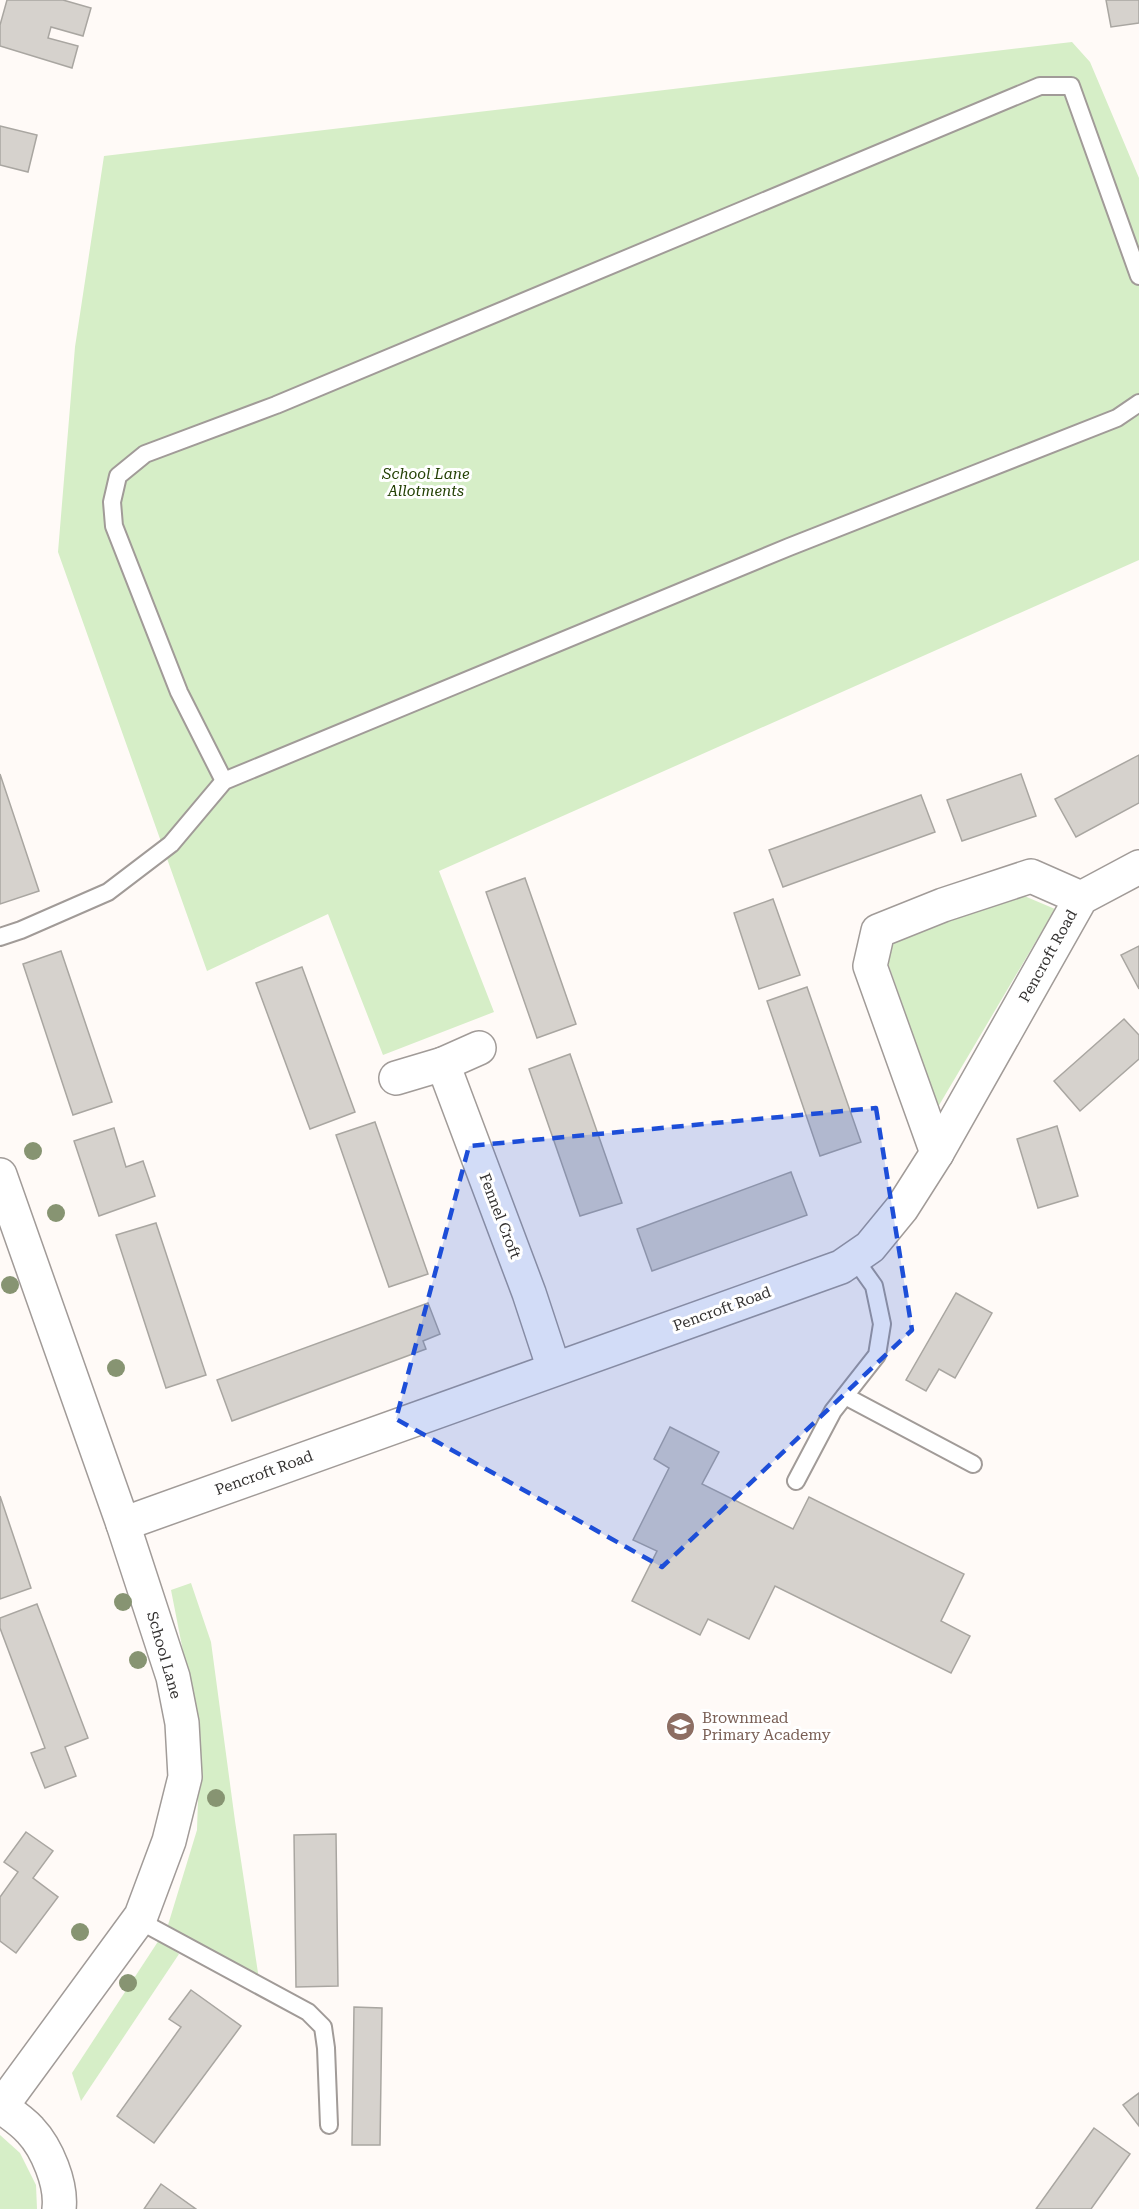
<svg xmlns="http://www.w3.org/2000/svg" width="1139" height="2209" viewBox="0 0 1139 2209" font-family="'Roboto Serif',serif">
	<rect width="100%" height="100%" fill="#fffaf7"/>
	<g fill="#d6eec7">
		<polygon points="1072,42 1090,62 1139,178 1139,560 439,871 494,1012 383,1055 328,914 207,971 58,552 75,347 104,156"/>
		<polygon points="1015,892 1055,909 938,1107 888,963 894,936"/>
		<polygon points="191,1583 211,1642 235,1821 260,1986 168,1925 197,1830 200,1738 171,1590"/>
		<polygon points="159,1940 179,1954 81,2101 72,2073"/>
		<polygon points="0,2135 20,2153 36,2185 37,2209 0,2209"/>
	</g>
	<g fill="#d6d2cd" stroke="#a9a6a1" stroke-width="1.5">
		<polygon points="7,0 63,0 91,8 83,36 51,27 48,38 78,46 72,68 0,46 0,25"/>
		<polygon points="1106,0 1139,0 1139,23 1111,27"/>
		<polygon points="0,126 37,135 28,172 0,165"/>
		<polygon points="1139,755 1139,803 1076,837 1055,799"/>
		<polygon points="0,774 39,891 0,904"/>
		<polygon points="1021,774 1036,816 962,841 947,800"/>
		<polygon points="921,795 935,832 783,887 769,850"/>
		<polygon points="525,878 576,1024 537,1038 486,892"/>
		<polygon points="773,899 800,975 759,989 734,913"/>
		<polygon points="1139,946 1139,989 1121,955"/>
		<polygon points="61,951 112,1102 73,1115 23,964"/>
		<polygon points="302,967 355,1112 310,1129 256,983"/>
		<polygon points="807,987 861,1142 820,1156 767,1001"/>
		<polygon points="1124,1019 1139,1035 1139,1059 1080,1111 1054,1081"/>
		<polygon points="570,1054 622,1203 580,1216 529,1069"/>
		<polygon points="375,1122 428,1274 389,1287 336,1135"/>
		<polygon points="1057,1126 1078,1196 1038,1208 1017,1139"/>
		<polygon points="114,1128 126,1167 143,1161 155,1196 99,1216 74,1141"/>
		<polygon points="791,1172 807,1215 652,1271 637,1229"/>
		<polygon points="156,1223 206,1375 166,1388 116,1235"/>
		<polygon points="956,1293 992,1313 955,1378 939,1369 926,1391 906,1380"/>
		<polygon points="428,1303 440,1334 423,1341 426,1349 232,1421 217,1380"/>
		<polygon points="670,1427 719,1452 702,1484 793,1529 809,1497 964,1574 941,1621 970,1636 951,1673 775,1586 749,1639 708,1619 700,1635 632,1601 657,1551 633,1540 669,1468 654,1459"/>
		<polygon points="0,1496 31,1588 0,1599"/>
		<polygon points="37,1604 88,1738 65,1747 76,1776 45,1788 31,1753 45,1748 0,1628 0,1618"/>
		<polygon points="26,1832 53,1851 33,1878 58,1897 16,1953 0,1941 0,1897 18,1872 4,1862"/>
		<polygon points="336,1834 338,1986 296,1987 294,1835"/>
		<polygon points="191,1990 241,2026 154,2143 117,2116 181,2027 169,2019"/>
		<polygon points="354,2007 382,2008 380,2145 352,2145"/>
		<polygon points="1139,2093 1139,2126 1123,2105"/>
		<polygon points="1094,2128 1130,2154 1091,2209 1036,2209"/>
		<polygon points="161,2184 196,2209 144,2209"/>
	</g>
	<g fill="none" stroke-linecap="round" stroke-linejoin="round">
		<defs>
			<g id="lane">
				<polyline points="224,781 179,692 114,526 112,502 118,476 145,454 276,405 1040,86 1071,86 1139,276"/>
				<polyline points="0,937 21,930 108,892 171,844 224,781 789,547 1117,418 1139,403"/>
				<polyline points="845,1396 973,1464"/>
				<polyline points="796,1481 833,1411 877,1355 882,1324 874,1286 854,1258"/>
				<polyline points="138,1920 308,2012 323,2027 326,2048 329,2125"/>
			</g>
			<g id="street">
				<polyline points="443,1064 479,1048"/>
				<polyline points="396,1078 443,1064 529,1293 554,1369"/>
				<polyline points="937,1153 870,966 878,931 943,905 1031,876 1081,898"/>
				<polyline points="123,1524 841,1267 870,1247 902,1208 937,1153 1081,898 1139,867"/>
			</g>
			<g id="secondary">
				<polyline points="0,1175 123,1524 173,1677 182,1723 185,1777 169,1841 141,1916 1,2107"/>
				<path d="M 0,2106 C 10,2113 22,2121 30,2130 C 47,2148 62,2184 59,2209"/>
			</g>
		</defs>
		<use href="#lane" stroke="#a19b98" stroke-width="20"/>
		<use href="#street" stroke="#a19b98" stroke-width="36"/>
		<use href="#secondary" stroke="#a19b98" stroke-width="36"/>
		<use href="#lane" stroke="#fff" stroke-width="16"/>
		<use href="#street" stroke="#fff" stroke-width="33"/>
		<use href="#secondary" stroke="#fff" stroke-width="33"/>
	</g>
	<g fill="#879472">
		<circle cx="33" cy="1151" r="9"/>
		<circle cx="56" cy="1213" r="9"/>
		<circle cx="10" cy="1285" r="9"/>
		<circle cx="116" cy="1368" r="9"/>
		<circle cx="123" cy="1602" r="9"/>
		<circle cx="138" cy="1660" r="9"/>
		<circle cx="216" cy="1798" r="9"/>
		<circle cx="80" cy="1932" r="9"/>
		<circle cx="128" cy="1983" r="9"/>
	</g>
	<path fill="#1d4ed8" fill-opacity="0.2" stroke="#1d4ed8" stroke-width="4.5" stroke-dasharray="12 8" stroke-linejoin="round" d="M 876,1108 L 912,1330 L 662,1567 L 396,1419 L 469,1146 Z"/>
	<defs>
		<symbol id="school-disc" viewBox="-11 -11 22 22"><circle r="9.5" fill="#8d6e63" stroke="#fff"/><path d="M0-5L7-2L0 1L-7-2ZM-4 1L0 2.5L4 1V4Q0 6-4 4Z" fill="#fff"/></symbol>
	</defs>
	<g fill-rule="evenodd">
		<use href="#school-disc" x="664" y="1710" width="33" height="33"/>
	</g>
	<g text-anchor="middle" stroke-width="6" stroke-linejoin="round" paint-order="stroke">
		<g font-size="15" font-style="italic" fill="#244105" stroke="#fff">
			<text x="426" y="479">School Lane<tspan x="426" dy="17">Allotments</tspan></text>
		</g>
		<g font-size="15" fill="#333130" stroke="#fff">
			<text transform="translate(1048 956) rotate(-61)" y="5">Pencroft Road</text>
			<text transform="translate(500 1216) rotate(69)" y="5">Fennel Croft</text>
			<text transform="translate(722 1309) rotate(-20)" y="5">Pencroft Road</text>
			<text transform="translate(264 1473) rotate(-20)" y="5">Pencroft Road</text>
			<text transform="translate(164 1655) rotate(74)" y="5">School Lane</text>
		</g>
		<g font-size="15" fill="#785e54" stroke="#fff" text-anchor="start">
			<text x="702" y="1723">Brownmead<tspan x="702" dy="17">Primary Academy</tspan></text>
		</g>
	</g>
</svg>
